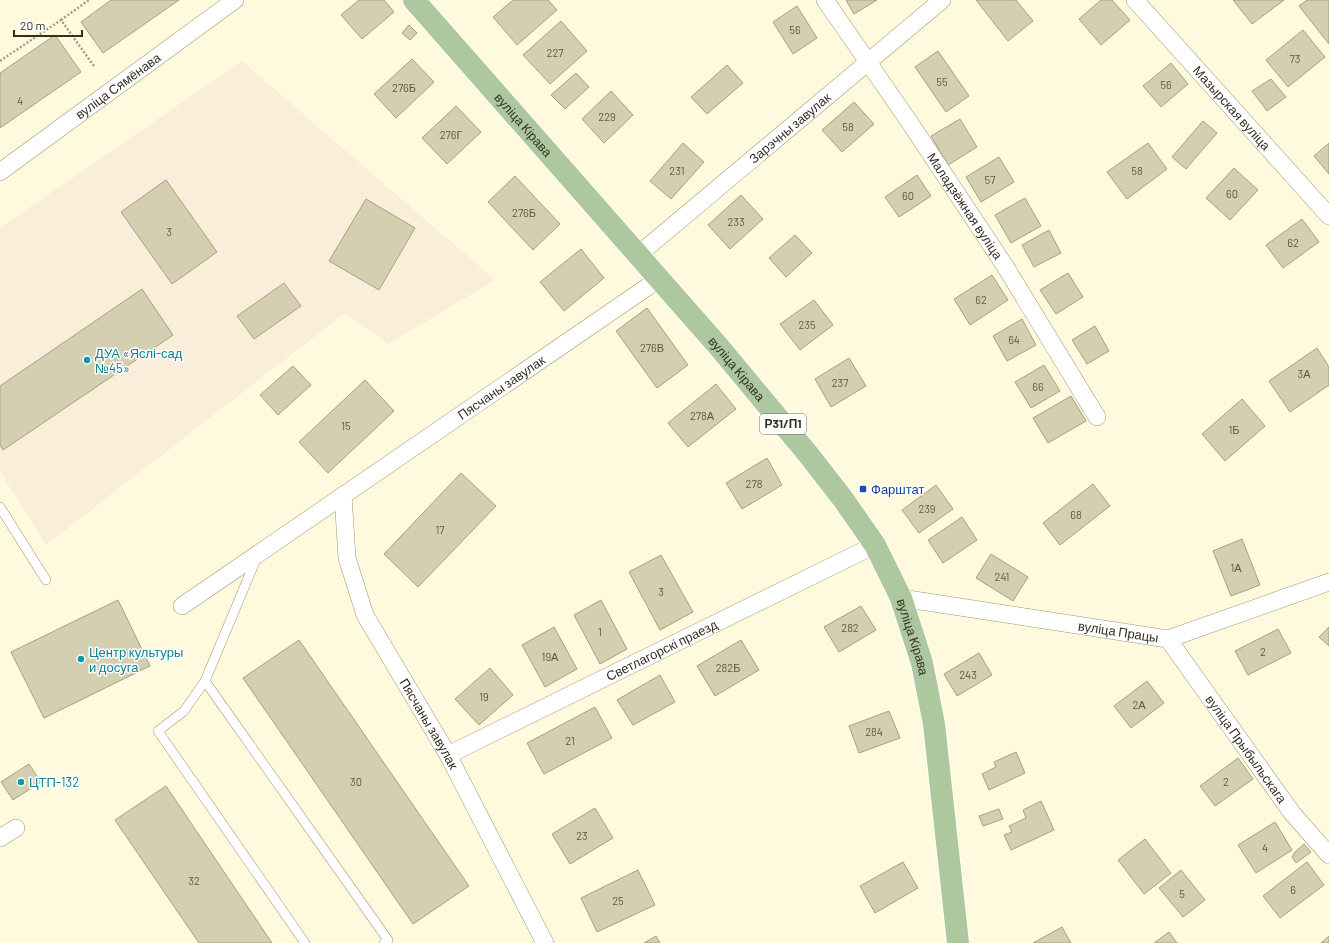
<svg xmlns="http://www.w3.org/2000/svg" width="1329" height="943" viewBox="0 0 1329 943" font-family="Barlow,sans-serif">
	<rect width="100%" height="100%" fill="#fffadd"/>
	<polygon fill="#faedd9" points="242,61 495,280 388,344 345,313 46,545 0,471 0,228"/>
	<g fill="#d4cfb0" stroke="#a7a180">
		<polygon points="111,0 179,0 103,53 81,22"/>
		<polygon points="359,0 384,0 394,12 362,39 341,15"/>
		<polygon points="513,0 548,0 557,10 517,45 493,17"/>
		<polygon points="846,0 877,0 854,14"/>
		<polygon points="976,0 1016,0 1033,21 1008,41"/>
		<polygon points="1101,0 1112,0 1130,20 1101,45 1079,19"/>
		<polygon points="1233,0 1284,0 1252,24"/>
		<polygon points="1307,0 1329,0 1329,44 1299,6"/>
		<polygon points="797,6 817,38 793,54 773,22"/>
		<polygon points="561,21 587,51 550,84 523,55"/>
		<polygon points="409,25 417,33 410,40 402,33"/>
		<polygon points="1303,30 1325,57 1288,87 1266,60"/>
		<polygon points="55,35 81,72 0,128 0,73"/>
		<polygon points="938,51 969,96 946,112 915,67"/>
		<polygon points="412,59 434,82 396,118 374,94"/>
		<polygon points="1171,63 1188,84 1161,107 1143,86"/>
		<polygon points="727,65 743,83 707,114 691,97"/>
		<polygon points="576,73 589,87 565,109 551,95"/>
		<polygon points="1271,79 1286,97 1267,111 1252,91"/>
		<polygon points="611,91 633,115 604,143 582,119"/>
		<polygon points="854,102 874,124 842,152 822,130"/>
		<polygon points="456,106 481,132 447,164 422,138"/>
		<polygon points="960,119 977,147 948,165 931,136"/>
		<polygon points="1203,121 1217,133 1186,169 1172,157"/>
		<polygon points="683,143 704,162 671,199 650,181"/>
		<polygon points="1148,143 1167,169 1127,199 1107,172"/>
		<polygon points="1329,143 1329,174 1314,156"/>
		<polygon points="999,157 1014,182 981,202 966,177"/>
		<polygon points="1234,168 1258,190 1230,220 1206,198"/>
		<polygon points="917,175 931,196 899,217 885,197"/>
		<polygon points="515,176 560,224 533,250 488,202"/>
		<polygon points="166,180 217,252 172,284 121,212"/>
		<polygon points="741,195 763,219 730,249 708,225"/>
		<polygon points="1025,198 1041,226 1011,243 995,215"/>
		<polygon points="366,199 415,228 379,290 329,261"/>
		<polygon points="1302,219 1319,242 1283,268 1266,245"/>
		<polygon points="1049,230 1061,253 1034,267 1022,245"/>
		<polygon points="795,235 812,253 786,277 769,258"/>
		<polygon points="581,249 604,278 564,311 540,282"/>
		<polygon points="1068,273 1083,297 1056,314 1040,290"/>
		<polygon points="992,275 1008,300 970,325 954,299"/>
		<polygon points="284,283 301,306 254,339 237,316"/>
		<polygon points="142,289 173,335 3,450 0,445 0,386"/>
		<polygon points="814,300 833,325 800,350 780,324"/>
		<polygon points="647,308 688,365 657,388 616,331"/>
		<polygon points="1022,319 1036,345 1007,361 993,336"/>
		<polygon points="1095,326 1109,351 1087,364 1072,340"/>
		<polygon points="1317,348 1329,367 1329,385 1290,412 1269,381"/>
		<polygon points="849,358 866,386 831,407 815,379"/>
		<polygon points="1044,365 1060,391 1031,408 1015,382"/>
		<polygon points="293,366 311,385 278,415 260,395"/>
		<polygon points="365,380 394,411 328,473 299,442"/>
		<polygon points="716,384 736,409 688,447 668,423"/>
		<polygon points="1071,396 1086,421 1048,443 1033,418"/>
		<polygon points="1242,399 1265,426 1225,461 1202,434"/>
		<polygon points="767,458 782,485 742,509 726,483"/>
		<polygon points="461,473 496,506 418,587 384,554"/>
		<polygon points="1093,484 1110,506 1060,545 1043,523"/>
		<polygon points="936,485 953,509 919,533 902,510"/>
		<polygon points="962,517 977,540 943,563 928,540"/>
		<polygon points="1242,539 1260,585 1231,596 1213,551"/>
		<polygon points="991,554 1028,577 1013,601 976,578"/>
		<polygon points="661,555 693,612 660,630 629,572"/>
		<polygon points="118,600 150,666 44,718 11,652"/>
		<polygon points="601,600 627,649 600,664 574,615"/>
		<polygon points="861,606 876,630 839,652 824,627"/>
		<polygon points="554,627 577,669 545,687 522,645"/>
		<polygon points="1329,627 1329,646 1319,637"/>
		<polygon points="1278,629 1291,653 1248,675 1235,651"/>
		<polygon points="299,640 469,886 413,924 243,678"/>
		<polygon points="741,640 759,670 715,696 697,666"/>
		<polygon points="979,653 992,675 957,696 944,674"/>
		<polygon points="490,668 513,695 479,725 455,699"/>
		<polygon points="660,675 675,702 633,725 617,700"/>
		<polygon points="1147,681 1164,703 1131,728 1114,706"/>
		<polygon points="595,707 612,738 544,774 527,743"/>
		<polygon points="889,711 900,738 859,753 849,726"/>
		<polygon points="1016,752 1025,773 989,790 982,774 996,767 994,762"/>
		<polygon points="1238,758 1253,779 1215,806 1200,786"/>
		<polygon points="29,764 41,782 13,800 1,782"/>
		<polygon points="166,786 272,943 199,943 115,820"/>
		<polygon points="1041,801 1054,830 1011,850 1004,835 1012,832 1009,826 1026,818 1023,810"/>
		<polygon points="595,808 613,838 570,864 552,834"/>
		<polygon points="999,809 1003,819 983,826 979,816"/>
		<polygon points="1275,822 1292,850 1256,873 1238,845"/>
		<polygon points="1145,839 1171,873 1144,894 1118,860"/>
		<polygon points="1304,844 1311,852 1296,863 1292,857 1295,852"/>
		<polygon points="903,862 918,888 875,913 860,886"/>
		<polygon points="1307,862 1324,885 1280,918 1263,896"/>
		<polygon points="638,870 655,905 597,932 581,898"/>
		<polygon points="1181,870 1205,900 1183,917 1159,888"/>
		<polygon points="1062,927 1071,943 1033,943"/>
		<polygon points="1169,932 1177,943 1154,943"/>
		<polygon points="656,936 660,943 644,943"/>
		<polygon points="1329,936 1329,943 1321,943"/>
	</g>
	<g fill="none" stroke-linecap="round" stroke-linejoin="round">
		<defs>
			<g id="service">
				<polyline points="0,507 46,580"/>
				<polyline points="257,557 205,681 184,711 158,731 305,943"/>
				<polyline points="205,681 388,940 384,943"/>
			</g>
			<g id="minor">
				<path id="s1" d="M 825,0 L 908,120 L 1005,266 L 1097,417"/>
				<path id="s2" d="M 1135,0 L 1329,216"/>
				<path id="s3" d="M 0,172 L 235,0"/>
				<path id="s4" d="M 638,255 L 942,0"/>
				<path id="s5" d="M 343,495 L 347,558 L 365,615 L 448,755 L 545,943"/>
				<path id="s6" d="M 901,598 L 1168,639 L 1329,582"/>
				<path id="s7" d="M 182,606 L 659,279"/>
				<path id="s8" d="M 1168,639 L 1292,813 L 1329,855"/>
				<path id="s9" d="M 448,755 L 875,545"/>
				<polyline points="0,838 16,828"/>
			</g>
			<g id="primary">
				<path id="s10" d="M 414,0 L 719,347 L 808,454 L 843,499 L 875,545 L 901,598 L 922,663 L 934,724 L 958,943"/>
			</g>
		</defs>
		<use href="#service" stroke="#9e9876" stroke-width="10"/>
		<use href="#minor" stroke="#9e9876" stroke-width="18"/>
		<use href="#primary" stroke="#fff" stroke-width="24"/>
		<g stroke="#a3a089" stroke-width="2.5" stroke-dasharray="2 2" stroke-linecap="butt">
			<polyline points="61,20 89,0"/>
			<polyline points="0,61 61,20 94,66"/>
		</g>
		<use href="#service" stroke="#fff" stroke-width="9"/>
		<use href="#minor" stroke="#fff" stroke-width="17"/>
		<use href="#primary" stroke="#adc79f" stroke-width="22"/>
	</g>
	<g fill="#0f9aa8" stroke="#fff" stroke-width="1.5">
		<circle cx="87" cy="360" r="4"/>
		<circle cx="81" cy="659" r="4"/>
		<circle cx="21" cy="782" r="4"/>
	</g>
	<rect fill="#1a4fb4" stroke="#fff" stroke-width="1.5" x="859" y="485" width="8" height="8" rx="2"/>
	<g text-anchor="middle" stroke-width="3" stroke-linejoin="round" paint-order="stroke">
		<g font-size="11" fill="#5a5846">
			<text x="795" y="34">56</text>
			<text x="555" y="57">227</text>
			<text x="1295" y="63">73</text>
			<text x="942" y="86">55</text>
			<text x="1166" y="89">56</text>
			<text x="404" y="92">276Б</text>
			<text x="20" y="105">4</text>
			<text x="607" y="121">229</text>
			<text x="848" y="131">58</text>
			<text x="451" y="139">276Г</text>
			<text x="677" y="175">231</text>
			<text x="1137" y="175">58</text>
			<text x="990" y="184">57</text>
			<text x="1232" y="198">60</text>
			<text x="908" y="200">60</text>
			<text x="524" y="217">276Б</text>
			<text x="736" y="226">233</text>
			<text x="169" y="236">3</text>
			<text x="1293" y="247">62</text>
			<text x="981" y="304">62</text>
			<text x="807" y="329">235</text>
			<text x="1014" y="344">64</text>
			<text x="652" y="352">276В</text>
			<text x="1304" y="378">3А</text>
			<text x="840" y="387">237</text>
			<text x="1038" y="391">66</text>
			<text x="702" y="420">278А</text>
			<text x="346" y="430">15</text>
			<text x="1234" y="434">1Б</text>
			<text x="754" y="488">278</text>
			<text x="927" y="513">239</text>
			<text x="1076" y="519">68</text>
			<text x="440" y="534">17</text>
			<text x="1236" y="572">1А</text>
			<text x="1002" y="581">241</text>
			<text x="661" y="596">3</text>
			<text x="850" y="632">282</text>
			<text x="600" y="636">1</text>
			<text x="1263" y="656">2</text>
			<text x="550" y="661">19А</text>
			<text x="728" y="672">282Б</text>
			<text x="968" y="679">243</text>
			<text x="484" y="701">19</text>
			<text x="1139" y="709">2А</text>
			<text x="874" y="736">284</text>
			<text x="570" y="745">21</text>
			<text x="356" y="786">30</text>
			<text x="1226" y="786">2</text>
			<text x="582" y="840">23</text>
			<text x="1265" y="852">4</text>
			<text x="194" y="885">32</text>
			<text x="1293" y="894">6</text>
			<text x="1182" y="898">5</text>
			<text x="618" y="905">25</text>
		</g>
		<rect fill="#fff" stroke="#706e64" stroke-width="1" x="760" y="414" width="46" height="20" rx="3"/>
		<g font-size="12" font-weight="bold" fill="#323022">
			<text x="783" y="428">Р31/П1</text>
		</g>
		<g font-size="13" fill="#323022" stroke="#fff">
			<text dy="5" stroke="none"><textPath href="#s3" startOffset="146">вуліца Сямёнава</textPath></text>
			<text dy="5" stroke="none"><textPath href="#s2" startOffset="145">Мазырская вуліца</textPath></text>
			<text dy="5" stroke="none"><textPath href="#s10" startOffset="166">вуліца Кірава</textPath></text>
			<text dy="5" stroke="none"><textPath href="#s4" startOffset="198">Зарэчны завулак</textPath></text>
			<text dy="5" stroke="none"><textPath href="#s1" startOffset="249">Маладзёжная вуліца</textPath></text>
			<text dy="5" stroke="none"><textPath href="#s10" startOffset="490">вуліца Кірава</textPath></text>
			<text dy="5" stroke="none"><textPath href="#s7" startOffset="387">Пясчаны завулак</textPath></text>
			<text dy="5" stroke="none"><textPath href="#s6" startOffset="220">вуліца Працы</textPath></text>
			<text dy="5" stroke="none"><textPath href="#s10" startOffset="814">вуліца Кірава</textPath></text>
			<text dy="5" stroke="none"><textPath href="#s9" startOffset="238">Светлагорскі праезд</textPath></text>
			<text dy="5" stroke="none"><textPath href="#s5" startOffset="249">Пясчаны завулак</textPath></text>
			<text dy="5" stroke="none"><textPath href="#s8" startOffset="135">вуліца Прыбыльскага</textPath></text>
		</g>
		<g font-size="13" fill="#0d838f" stroke="#fff" text-anchor="start">
			<text x="95" y="358">ДУА «Яслі-сад<tspan x="95" dy="15">№45»</tspan></text>
			<text x="89" y="657">Центр культуры<tspan x="89" dy="15">и досуга</tspan></text>
			<text x="29" y="787">ЦТП-132</text>
		</g>
		<g font-size="13" fill="#164399" stroke="#fff" text-anchor="start">
			<text x="871" y="494">Фарштат</text>
		</g>
	</g>
	<path d="M14 30v6h68v-6" fill="none" stroke="#323022" stroke-width="2"/>
	<text x="20" y="30" font-size="12" fill="#323022" stroke="#ffffff" stroke-width="3" paint-order="stroke">20 m</text>
</svg>
